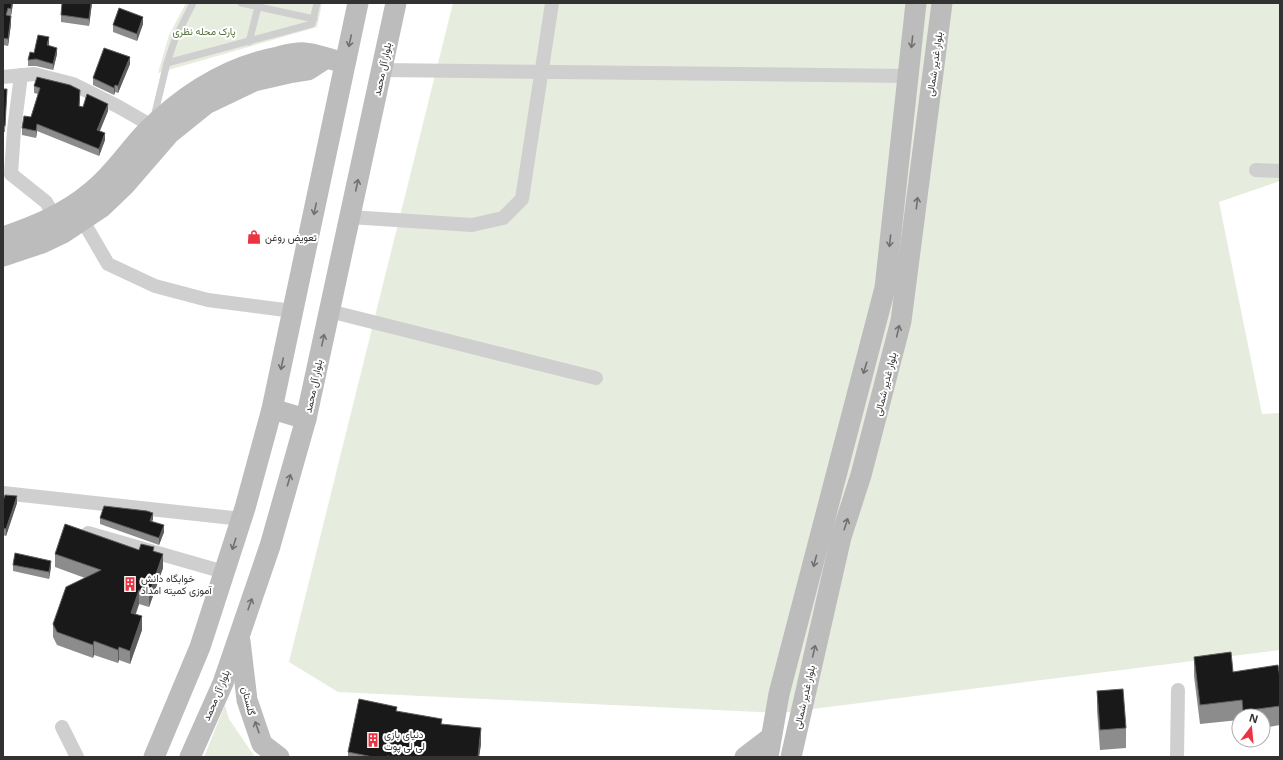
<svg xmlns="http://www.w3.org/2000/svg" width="1283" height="760" viewBox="0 0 1283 760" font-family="'Open Sans',Vazirmatn,sans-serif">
	<rect width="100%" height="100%" fill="#fff"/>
	<g fill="#e6ecde">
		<polygon points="186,3 322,3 317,27 158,73 169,35"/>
		<polygon points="453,3 1280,3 1280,181 1219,202 1262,414 1280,413 1280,650 781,713 338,692 289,662"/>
		<polygon points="225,705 229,719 255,757 204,757"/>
	</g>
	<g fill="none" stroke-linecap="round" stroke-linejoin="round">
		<g stroke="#cfcfcf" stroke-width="7">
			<polyline points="193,3 175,39 167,63 312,24 317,3"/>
			<polyline points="241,3 314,19"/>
			<polyline points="249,42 259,3"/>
			<polyline points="154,117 167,63"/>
		</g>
		<g stroke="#cfcfcf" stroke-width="14">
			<polyline points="382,70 908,76"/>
			<polyline points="21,75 14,130 11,174 46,202 55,217"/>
			<polyline points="3,77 34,74 73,84 119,107 152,126"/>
			<polyline points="1256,170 1280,171"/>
			<polyline points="350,217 472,225 503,218 522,199 552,3"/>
			<polyline points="83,221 108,264 155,286 208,300 293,311"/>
			<polyline points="329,311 596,378"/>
			<polyline points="3,493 242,519"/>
			<polyline points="88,533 224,572"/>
			<polyline points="62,727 77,757"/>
			<polyline points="1177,757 1178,690"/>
		</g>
		<g stroke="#bcbcbc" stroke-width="21">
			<path d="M 3,237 C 35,226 65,214 91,192 C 113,175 127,152 146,132 C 183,95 226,67 278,57 C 286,55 296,52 305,53 C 315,53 334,61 345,63"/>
			<polyline points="3,256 42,243 63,233 102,207 125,185 170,133 206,104 254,81 289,73 308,70 325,59"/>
			<polyline points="272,409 306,419"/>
			<polyline points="240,641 247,700 262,744 279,757"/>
			<polyline points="154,757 200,647 245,508 272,409 358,3"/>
			<polyline points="190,757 223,683 270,546 306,419 396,3"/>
			<polyline points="745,757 770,738"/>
			<polyline points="768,757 779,694 885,288 916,3"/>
			<polyline points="791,757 841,537 861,475 901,321 942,3"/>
		</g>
	</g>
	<g fill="#8c8c8c">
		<polygon points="3,3 13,3 11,16 8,15 11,24 8,46 3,45"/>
		<polygon points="92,3 89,26 61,22 61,15"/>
		<polygon points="143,24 137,41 113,32 113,25"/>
		<polygon points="49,43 49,46 57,54 53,70 36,66 28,66 28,60 34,53"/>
		<polygon points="130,64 118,93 115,92 114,95 93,85 93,78"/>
		<polygon points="34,86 80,97 79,106 108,111 100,131 105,140 99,156 37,131 36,138 22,135 22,128 31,117 38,94 34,93"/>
		<polygon points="3,89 7,89 5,132 3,132"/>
		<polygon points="3,501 17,503 6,536 3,535"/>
		<polygon points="100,518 153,519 152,521 164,532 159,545 100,524"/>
		<polygon points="139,550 154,551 163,568 149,607 139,604 136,614 142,630 130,664 119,660 118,663 94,655 93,658 57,645 53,637 53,624 85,578 55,567 55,554"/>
		<polygon points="13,565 51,567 49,579 13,571"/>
		<polygon points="1194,657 1233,672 1280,678 1280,725 1263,728 1263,716 1239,716 1239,720 1200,724 1194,676"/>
		<polygon points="1097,691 1126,728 1126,748 1100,750 1097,710"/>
		<polygon points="397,711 442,724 481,744 479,757 348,757 348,752"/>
	</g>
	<g fill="#5e5e5e">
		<polygon points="12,3 13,3 11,16 11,9"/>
		<polygon points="91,3 92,3 89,26 89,19"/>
		<polygon points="11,16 11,24 8,46 8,39"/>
		<polygon points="143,17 143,24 137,41 137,34"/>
		<polygon points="49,37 49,43 47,52 47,45"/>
		<polygon points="57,48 57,54 53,70 53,64"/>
		<polygon points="130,57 130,64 118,93 118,86"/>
		<polygon points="115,85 115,92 114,95 114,88"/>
		<polygon points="80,90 80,97 79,112 79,106"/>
		<polygon points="108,104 108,111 97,137 97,130"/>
		<polygon points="37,124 37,131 36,138 36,131"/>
		<polygon points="105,133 105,140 99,156 99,149"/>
		<polygon points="17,496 17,503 6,536 6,529"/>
		<polygon points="153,513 153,519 150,527 150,521"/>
		<polygon points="164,525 164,532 159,545 159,538"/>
		<polygon points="163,554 163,568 149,607 149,594"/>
		<polygon points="51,561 51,567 49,579 49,572"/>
		<polygon points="139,590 139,604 131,626 131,613"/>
		<polygon points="142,616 142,630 130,664 130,651"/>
		<polygon points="94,641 94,655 93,658 93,645"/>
		<polygon points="119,647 119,660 118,663 118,650"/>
		<polygon points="481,728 481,744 479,757 478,757"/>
	</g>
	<g fill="#191919" stroke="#5e5e5e">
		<polygon points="3,3 12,3 11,9 8,8 6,15 11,16 8,39 3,38"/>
		<polygon points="62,3 91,3 89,19 61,15"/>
		<polygon points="119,8 143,17 137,34 113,25"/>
		<polygon points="38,35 49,37 47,45 57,48 53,64 36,59 28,60 30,52 34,53"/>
		<polygon points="104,48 130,57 118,86 115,85 114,88 93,78"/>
		<polygon points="37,77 70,85 80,90 79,106 83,107 87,94 108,104 97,130 105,133 99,149 37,124 36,131 22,128 24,116 31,117 40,88 34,86"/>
		<polygon points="3,89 7,89 5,126 3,126"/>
		<polygon points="5,495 17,496 6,529 3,528 3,501"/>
		<polygon points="104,506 147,511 153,513 150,521 164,525 159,538 100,518"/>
		<polygon points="65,524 139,550 141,544 154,547 153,551 163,554 149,594 139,590 131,613 142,616 130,651 119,647 118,650 94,641 93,645 57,632 53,624 66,587 101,570 55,554"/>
		<polygon points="15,553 51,561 49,572 13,565"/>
		<polygon points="1231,652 1233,672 1278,665 1280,678 1280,706 1243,711 1242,700 1200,705 1194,657"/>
		<polygon points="1123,689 1126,728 1100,730 1097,691"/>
		<polygon points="359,699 397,707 396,711 442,719 441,724 481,728 478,757 395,757 387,756 387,757 373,757 348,752"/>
	</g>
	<defs><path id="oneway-shaft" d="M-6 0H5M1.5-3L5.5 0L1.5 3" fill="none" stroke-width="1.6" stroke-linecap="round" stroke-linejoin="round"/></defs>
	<g stroke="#707070">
		<use href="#oneway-shaft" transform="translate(350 41) rotate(102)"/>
		<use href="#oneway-shaft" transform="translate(912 42) rotate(96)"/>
		<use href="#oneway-shaft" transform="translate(357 185) rotate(-78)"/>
		<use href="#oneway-shaft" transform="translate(917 203) rotate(-83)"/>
		<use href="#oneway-shaft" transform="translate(315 209) rotate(102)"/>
		<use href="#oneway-shaft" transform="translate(890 241) rotate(96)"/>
		<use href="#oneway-shaft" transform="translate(898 331) rotate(-77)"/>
		<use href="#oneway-shaft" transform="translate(323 340) rotate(-78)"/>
		<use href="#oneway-shaft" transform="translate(282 364) rotate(102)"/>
		<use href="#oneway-shaft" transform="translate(865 368) rotate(107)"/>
		<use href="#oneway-shaft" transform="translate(289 480) rotate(-74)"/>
		<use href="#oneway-shaft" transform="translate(846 524) rotate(-72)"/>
		<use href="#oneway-shaft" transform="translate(234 544) rotate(108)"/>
		<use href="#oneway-shaft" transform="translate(815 561) rotate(105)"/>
		<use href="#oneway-shaft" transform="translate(250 604) rotate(-71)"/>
		<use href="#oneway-shaft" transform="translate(814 651) rotate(-77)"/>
		<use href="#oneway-shaft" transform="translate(257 727) rotate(-109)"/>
	</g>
	<defs>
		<symbol id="shop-bare" viewBox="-9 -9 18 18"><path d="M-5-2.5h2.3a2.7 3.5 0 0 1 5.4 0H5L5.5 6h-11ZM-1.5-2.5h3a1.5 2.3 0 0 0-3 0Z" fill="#eb3341" stroke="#fff" stroke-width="2.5" paint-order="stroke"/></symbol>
		<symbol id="building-bare" viewBox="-9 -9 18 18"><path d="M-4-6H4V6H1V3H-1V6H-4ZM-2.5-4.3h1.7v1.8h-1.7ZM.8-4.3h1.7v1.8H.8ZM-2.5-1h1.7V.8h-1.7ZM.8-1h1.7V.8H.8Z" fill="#eb3341" stroke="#fff" stroke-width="2.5" paint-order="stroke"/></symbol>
	</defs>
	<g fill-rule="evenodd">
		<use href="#shop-bare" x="244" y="227" width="20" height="20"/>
		<use href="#building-bare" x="120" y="574" width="20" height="20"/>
		<use href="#building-bare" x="363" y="730" width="20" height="20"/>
	</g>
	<g text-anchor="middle" stroke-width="4" stroke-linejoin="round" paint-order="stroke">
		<g font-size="10" fill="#56713d" stroke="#fff">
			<text x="204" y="35">پارک محله نظری</text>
		</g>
		<g font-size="10" fill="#323232" stroke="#fff">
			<text transform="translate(934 64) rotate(-82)" y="4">بلوار غدیر شمالی</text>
			<text transform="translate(382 69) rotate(-78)" y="4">بلوار آل محمد</text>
			<text transform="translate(885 384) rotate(-76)" y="4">بلوار غدیر شمالی</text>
			<text transform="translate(313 386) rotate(-78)" y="4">بلوار آل محمد</text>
			<text transform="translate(216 695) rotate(-67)" y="4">بلوار آل محمد</text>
			<text transform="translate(804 697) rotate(-77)" y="4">بلوار غدیر شمالی</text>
			<text transform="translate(249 701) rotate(76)" y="4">گلستان</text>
		</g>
		<g font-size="10" fill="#323232" stroke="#fff" text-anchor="start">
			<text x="265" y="241">تعویض روغن</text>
			<text x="141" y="582">خوابگاه دانش<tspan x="141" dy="12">آموزی کمیته امداد</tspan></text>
			<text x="384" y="738">دنیای بازی<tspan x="384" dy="12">لی لی پوت</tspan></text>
		</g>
	</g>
	<rect width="1283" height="760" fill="none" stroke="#323232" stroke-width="8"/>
	<g transform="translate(1251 728) rotate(16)"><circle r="19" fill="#ffffff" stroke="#adadad"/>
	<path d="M0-3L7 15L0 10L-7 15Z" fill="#eb3341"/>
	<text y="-6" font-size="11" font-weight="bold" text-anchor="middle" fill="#323232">N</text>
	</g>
</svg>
